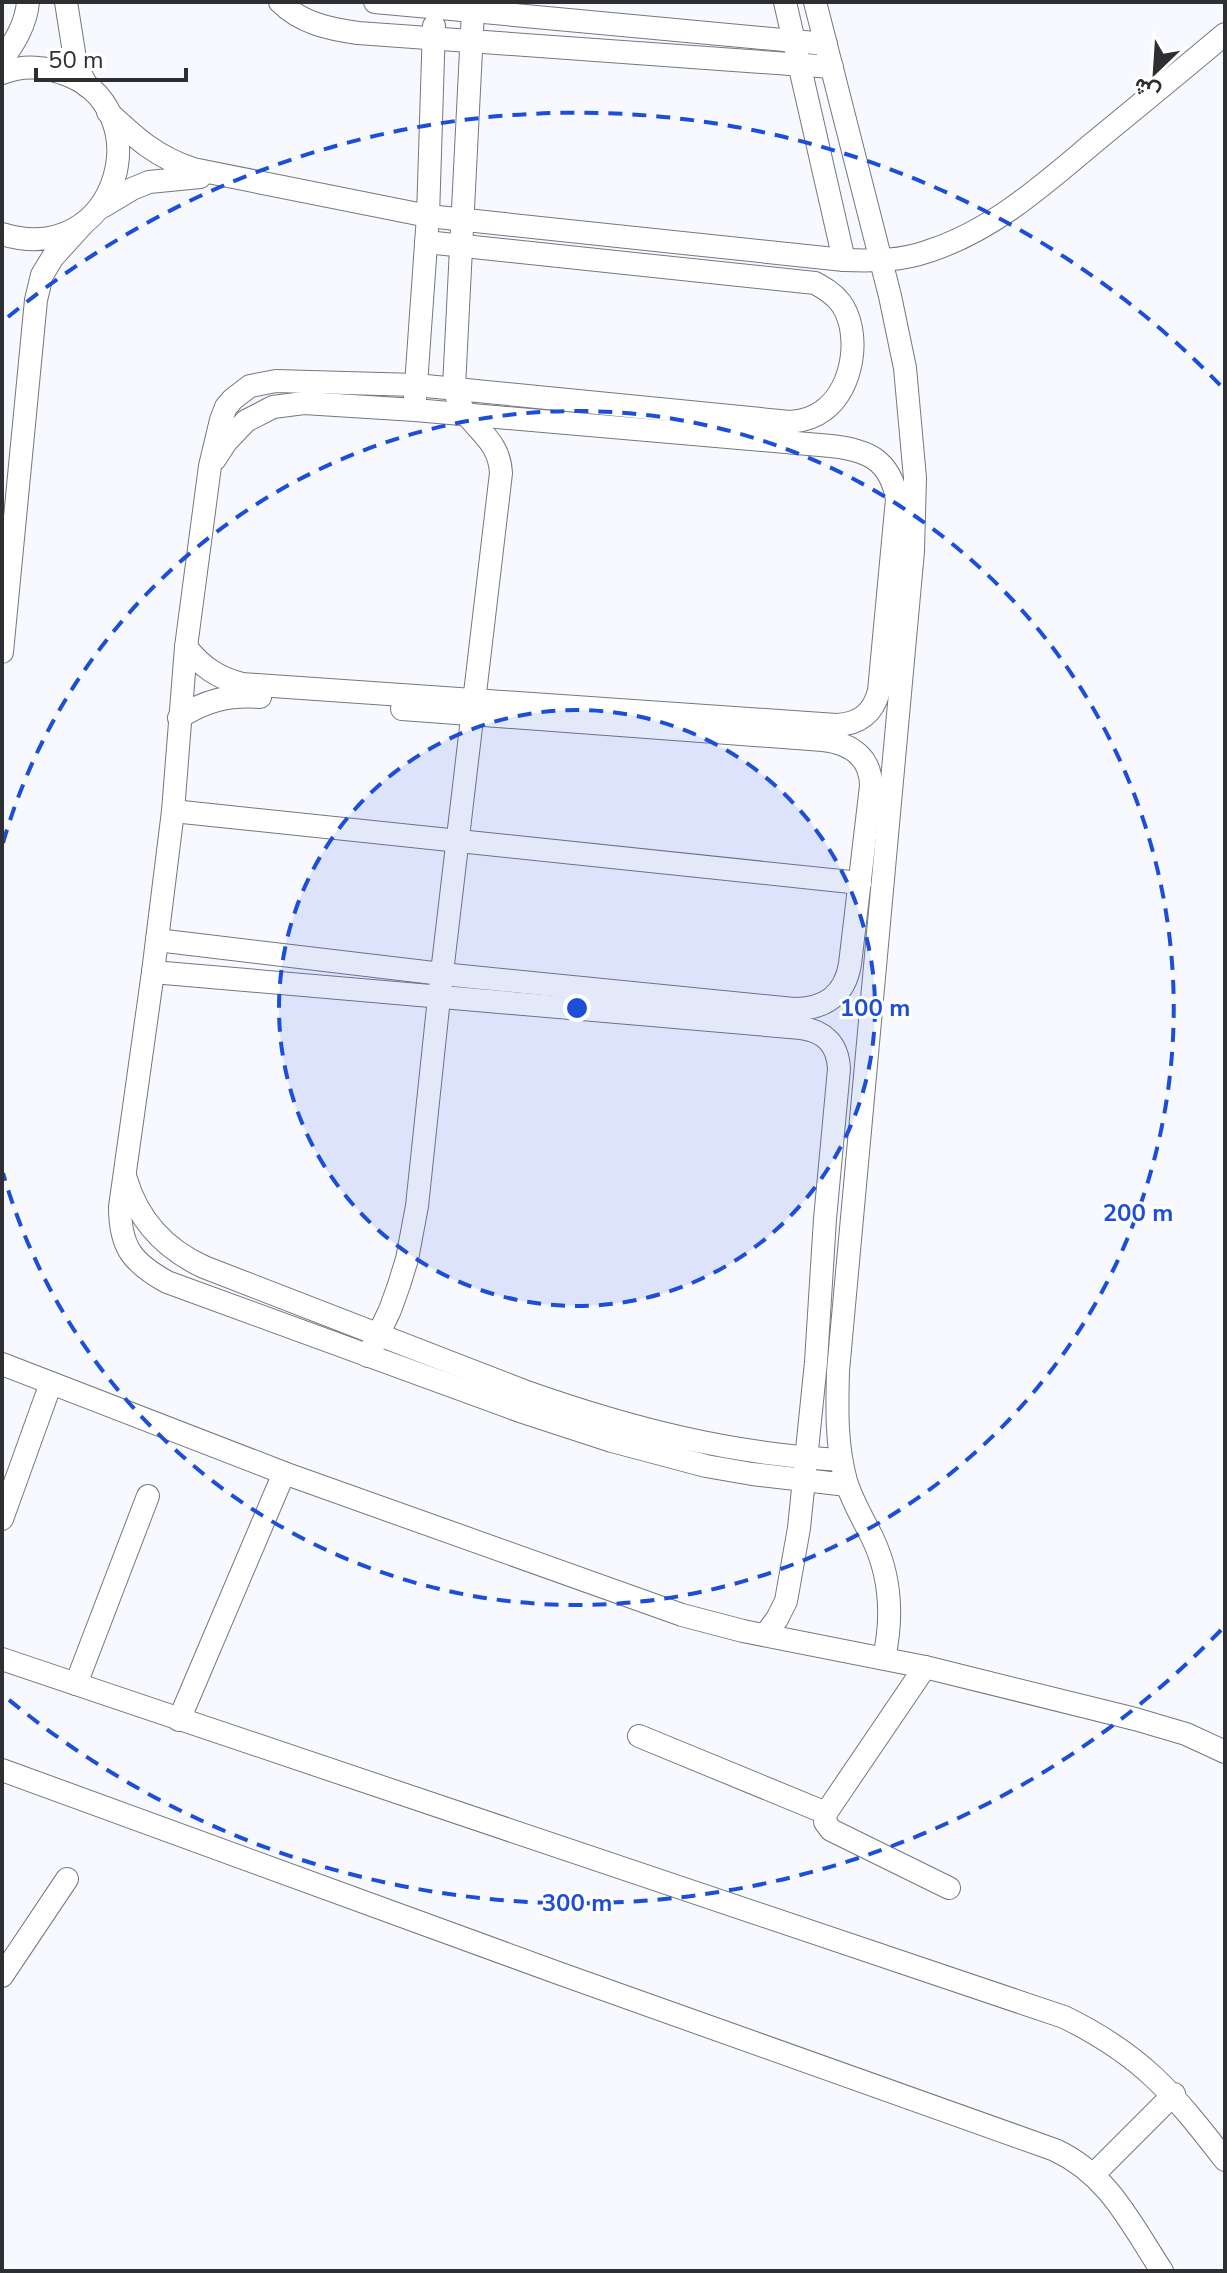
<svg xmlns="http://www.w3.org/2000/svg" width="1227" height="2273" viewBox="0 0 1227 2273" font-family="'Nunito Sans',Vazirmatn,sans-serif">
	<rect width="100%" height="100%" fill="#f7f9ff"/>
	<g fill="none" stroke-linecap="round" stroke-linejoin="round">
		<defs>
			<g id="minor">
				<polyline points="66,2 76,65 87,86"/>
				<path d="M 280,2 C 301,23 329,29 358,33 L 832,67"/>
				<polyline points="375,2 826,44"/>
				<polyline points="785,2 844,260"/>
				<path d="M 815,2 L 890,296 L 905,368 L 915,478 L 913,551 L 838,1371 C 837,1408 836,1445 846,1481 C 852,1501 863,1519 872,1537 C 891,1576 893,1617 884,1658"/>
				<path d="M 2,60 C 15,42 26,24 28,2"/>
				<path d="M 2,73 C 22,65 42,66 62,73 C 162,105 120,270 2,234"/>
				<path d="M 108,112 C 136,138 156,157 193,169 L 428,216 L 844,260 C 874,261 901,261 929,251 C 993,230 1042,186 1092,144 C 1137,107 1181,71 1225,34"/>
				<polyline points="102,207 132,189 149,182 200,177"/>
				<path d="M 426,242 L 815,283 C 824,288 833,293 840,302 C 862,331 854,388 824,410 C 814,418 803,421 790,422 L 416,385 L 276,381 L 250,386 L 233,399 L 226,407 L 221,420 L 210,466 L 186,647 L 173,811 L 153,972 L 120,1207 C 120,1248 133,1263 167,1282 L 520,1411 L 612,1441 L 706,1466 L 752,1474 L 847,1485"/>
				<polyline points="415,399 428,216 434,26"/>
				<path d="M 186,647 C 202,667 218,678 242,684 L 836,725 C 859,724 873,714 879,691 L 897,499 C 890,460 868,450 831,446 L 415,410 L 304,403 L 273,407 L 246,421 L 226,442 L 215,459"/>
				<polyline points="2,652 36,300 42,275 53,257 83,224"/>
				<path d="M 179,718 C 205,700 229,695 260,697"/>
				<polyline points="173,811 860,883"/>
				<path d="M 157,940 L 442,974 L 794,1009 C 825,1009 845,995 850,964 L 871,786 C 871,757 850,743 823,740 L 402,709"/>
				<path d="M 153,972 L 801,1028 C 825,1031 838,1045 839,1069 L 825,1219 L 816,1362 L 799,1528 L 786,1601 L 777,1619 L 765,1635"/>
				<path d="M 126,1179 C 138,1220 165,1249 204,1267 L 524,1391 C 629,1428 729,1454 841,1460"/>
				<path d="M 368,1356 L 390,1310 L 399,1285 L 407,1259 L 417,1206 L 439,998 L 501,473 C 499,432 462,427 454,387 L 473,11"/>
				<polyline points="2,1364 284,1473 682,1615 743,1631 925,1667 1135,1719 1186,1734 1225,1752"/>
				<polyline points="2,1519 51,1383"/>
				<path d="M 2,1659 L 1064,2017 C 1142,2055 1173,2093 1225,2160"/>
				<polyline points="925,1667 826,1813 825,1822 831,1830 949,1888"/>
				<polyline points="76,1684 148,1496"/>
				<polyline points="179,1720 284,1473"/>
				<polyline points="639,1736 826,1813"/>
				<path d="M 2,1770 L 561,1974 L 1055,2150 C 1109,2175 1131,2224 1162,2271"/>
				<polyline points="2,1976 67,1879"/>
				<polyline points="1094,2174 1174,2094"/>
			</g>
		</defs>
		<use href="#minor" stroke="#757780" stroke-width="24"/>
		<use href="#minor" stroke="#fff" stroke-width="22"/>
	</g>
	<circle cx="577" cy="1008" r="298" fill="#1d4ed8" fill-opacity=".12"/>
	<g fill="none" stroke="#1d4ed8" stroke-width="4" stroke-dasharray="14 10">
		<circle cx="577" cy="1008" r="298"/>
		<path d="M3 843A597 597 0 1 1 3 1173"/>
		<path d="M1221 1630A895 895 0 0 1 8 1699M8 317A895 895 0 0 1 1221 386"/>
	</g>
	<circle cx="577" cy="1008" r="12" fill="#1d4ed8" stroke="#fff" stroke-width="4"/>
	<g font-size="24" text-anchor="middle" font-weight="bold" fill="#1d4ed8" stroke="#fff" stroke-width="6" stroke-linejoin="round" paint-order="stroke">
		<text x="875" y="1016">100 m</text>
		<text x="1138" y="1221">200 m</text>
		<text x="577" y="1911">300 m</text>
	</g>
	<rect width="1227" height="2273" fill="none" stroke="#2e2f33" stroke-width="8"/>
	<g transform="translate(1155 72) rotate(205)" stroke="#ffffff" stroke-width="6" paint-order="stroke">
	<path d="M0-6L14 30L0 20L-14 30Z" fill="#2e2f33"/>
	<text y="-12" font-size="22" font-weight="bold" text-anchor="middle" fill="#2e2f33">ش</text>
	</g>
	<path d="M36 68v12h150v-12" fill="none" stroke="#2e2f33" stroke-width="4"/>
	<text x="48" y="68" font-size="24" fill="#2e2f33" stroke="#ffffff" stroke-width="6" paint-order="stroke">50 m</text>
</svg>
